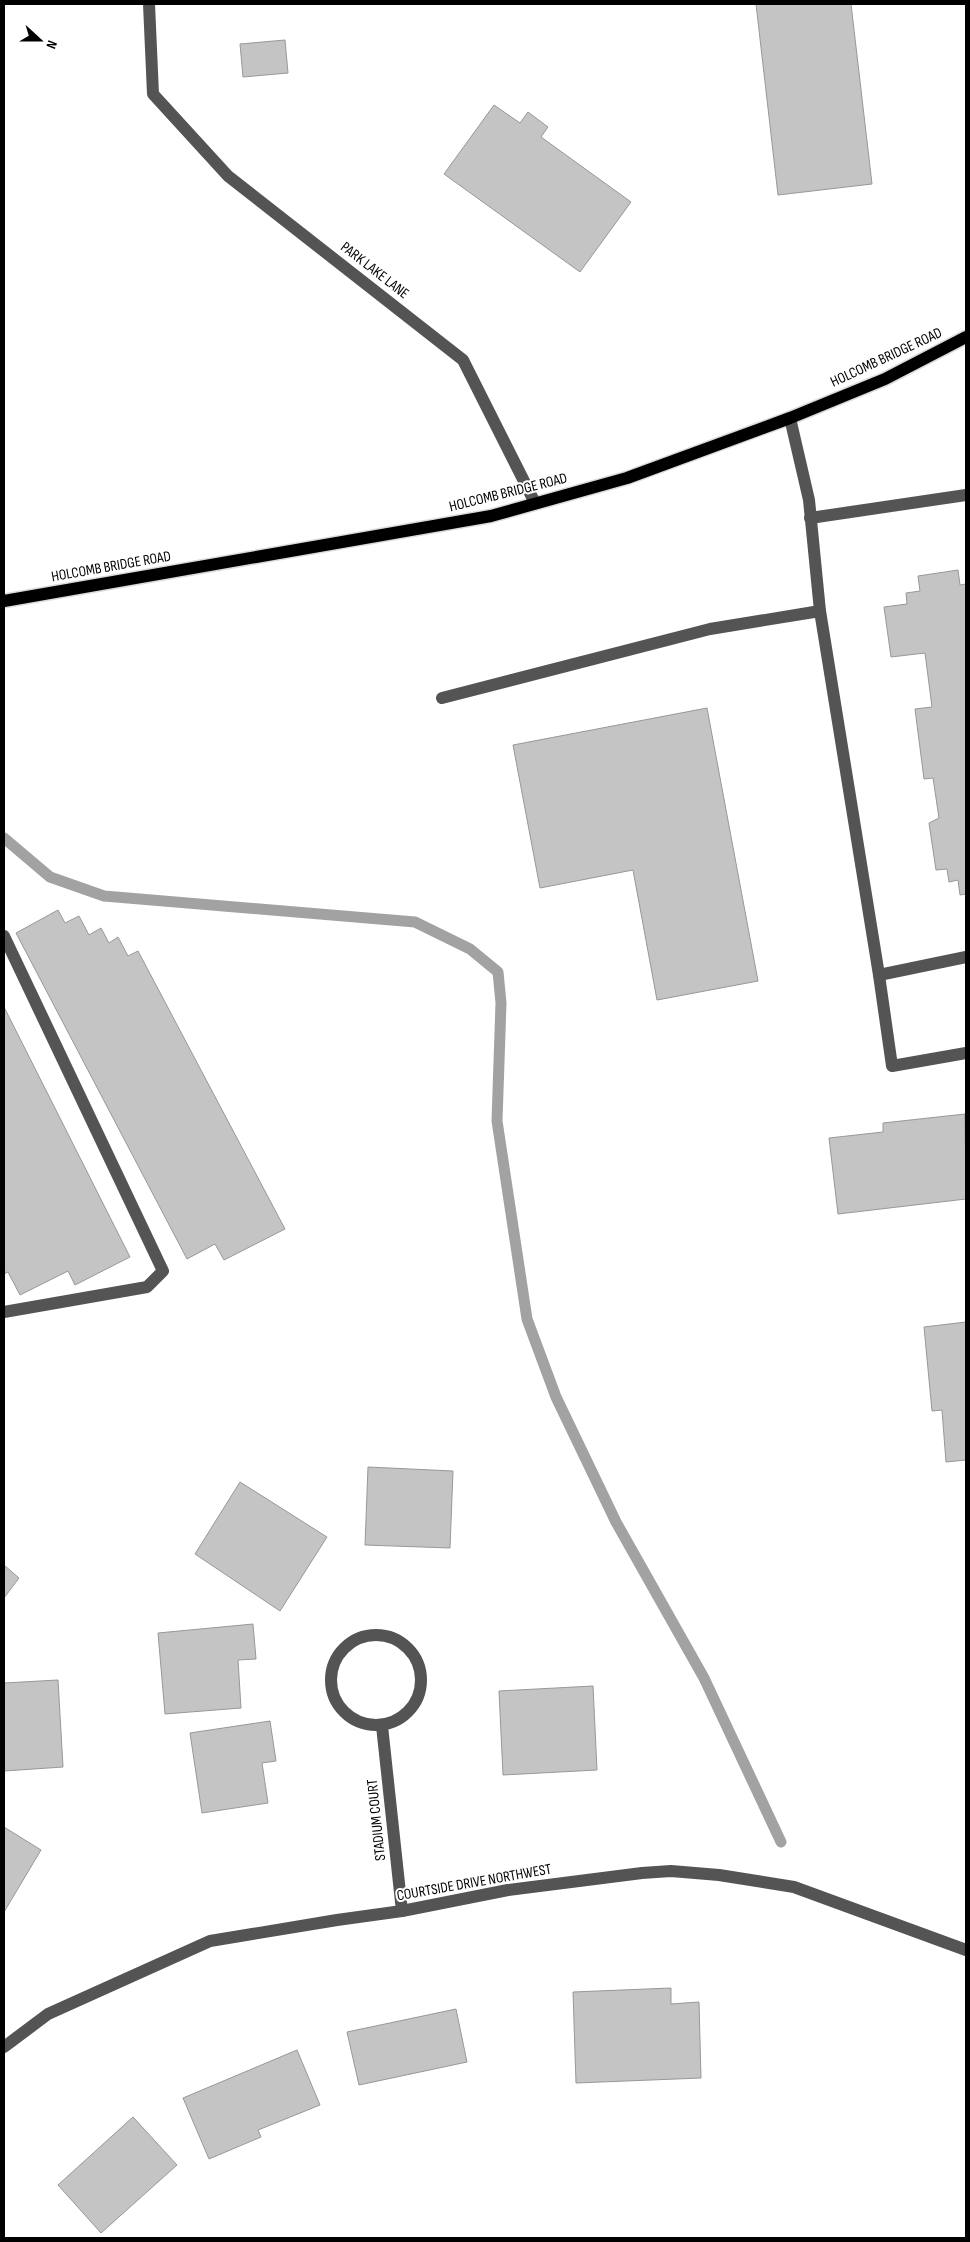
<svg xmlns="http://www.w3.org/2000/svg" width="970" height="2242" viewBox="0 0 970 2242" font-family="'Sofia Sans Condensed',sans-serif">
	<rect width="100%" height="100%" fill="#fff"/>
	<g fill="none" stroke-linecap="round" stroke-linejoin="round">
		<polyline stroke="#a2a2a2" stroke-width="11" points="4,838 50,877 104,896 415,922 470,949 498,972 501,1003 497,1121 527,1319 556,1397 616,1522 704,1678 781,1842"/>
	</g>
	<g fill="#c4c4c4" stroke="#989898">
		<polygon points="756,4 851,4 872,184 778,195"/>
		<polygon points="285,40 288,73 243,77 240,44"/>
		<polygon points="494,105 520,123 528,112 548,127 541,137 631,202 580,272 444,174"/>
		<polygon points="958,570 960,585 966,584 966,894 960,895 958,880 949,882 947,869 936,870 929,823 939,818 933,778 924,779 915,709 932,707 925,653 891,657 884,607 907,604 906,593 920,591 918,576"/>
		<polygon points="707,708 758,981 657,1000 633,870 540,888 513,745"/>
		<polygon points="58,910 65,923 79,916 89,935 101,928 109,943 118,937 128,956 138,951 285,1229 224,1260 215,1244 187,1259 16,933"/>
		<polygon points="4,1007 130,1257 75,1285 68,1271 20,1295 8,1272 4,1274"/>
		<polygon points="965,1114 966,1199 838,1214 829,1138 883,1132 883,1123"/>
		<polygon points="966,1322 966,1460 946,1462 942,1410 932,1411 924,1327"/>
		<polygon points="368,1467 453,1471 450,1548 365,1545"/>
		<polygon points="240,1482 327,1537 280,1611 195,1554"/>
		<polygon points="4,1565 19,1578 4,1598"/>
		<polygon points="253,1624 256,1659 238,1660 241,1708 165,1714 158,1633"/>
		<polygon points="58,1680 63,1767 4,1771 4,1683"/>
		<polygon points="593,1686 597,1770 503,1775 499,1691"/>
		<polygon points="270,1721 276,1761 262,1763 268,1803 202,1813 190,1733"/>
		<polygon points="4,1827 41,1850 4,1912"/>
		<polygon points="671,1988 671,2004 699,2002 701,2078 576,2083 573,1992"/>
		<polygon points="456,2009 467,2062 359,2085 347,2032"/>
		<polygon points="297,2050 320,2105 258,2130 261,2137 209,2159 183,2098"/>
		<polygon points="133,2117 177,2165 101,2233 58,2185"/>
	</g>
	<g fill="none" stroke-linecap="round" stroke-linejoin="round">
		<defs>
			<polyline id="major" points="4,601 491,516 627,478 790,418 885,379 966,337"/>
		</defs>
		<use href="#major" stroke="#dbdbdb" stroke-width="15"/>
		<g stroke="#545454" stroke-width="12">
			<polyline points="149,4 153,94 228,176 463,360 535,503"/>
			<polyline points="790,418 809,500 820,611 879,975 966,957"/>
			<polyline points="810,518 966,495"/>
			<polyline points="442,698 710,629 820,611"/>
			<polyline points="4,936 163,1271 147,1287 4,1312"/>
			<polyline points="879,975 892,1066 966,1053"/>
			<circle cx="376" cy="1680" r="45"/>
			<polyline points="382,1726 402,1911"/>
			<polyline points="4,2047 48,2014 210,1941 337,1920 402,1911 508,1890 642,1873 671,1871 719,1875 794,1887 966,1950"/>
		</g>
		<use href="#major" stroke="#000" stroke-width="12"/>
	</g>
	<g text-anchor="middle" stroke-width="4" stroke-linejoin="round" paint-order="stroke">
		<g font-size="15" fill="#000" stroke="#fff">
			<text transform="translate(375 270) rotate(38)" y="5">PARK LAKE LANE</text>
			<text transform="translate(886 357) rotate(-25)" y="5">HOLCOMB BRIDGE ROAD</text>
			<text transform="translate(508 492) rotate(-14)" y="5">HOLCOMB BRIDGE ROAD</text>
			<text transform="translate(111 566) rotate(-10)" y="5">HOLCOMB BRIDGE ROAD</text>
			<text transform="translate(376 1820) rotate(-96)" y="5">STADIUM COURT</text>
			<text transform="translate(474 1882) rotate(-10)" y="5">COURTSIDE DRIVE NORTHWEST</text>
		</g>
	</g>
	<rect width="970" height="2242" fill="none" stroke="#000000" stroke-width="10"/>
	<g transform="translate(40 40) rotate(111)" stroke="#ffffff" stroke-width="4" paint-order="stroke">
	<path d="M0-4L9 19L0 12L-9 19Z" fill="#000000"/>
	<text y="-8" font-size="14" font-weight="bold" text-anchor="middle" fill="#000000">N</text>
	</g>
</svg>
